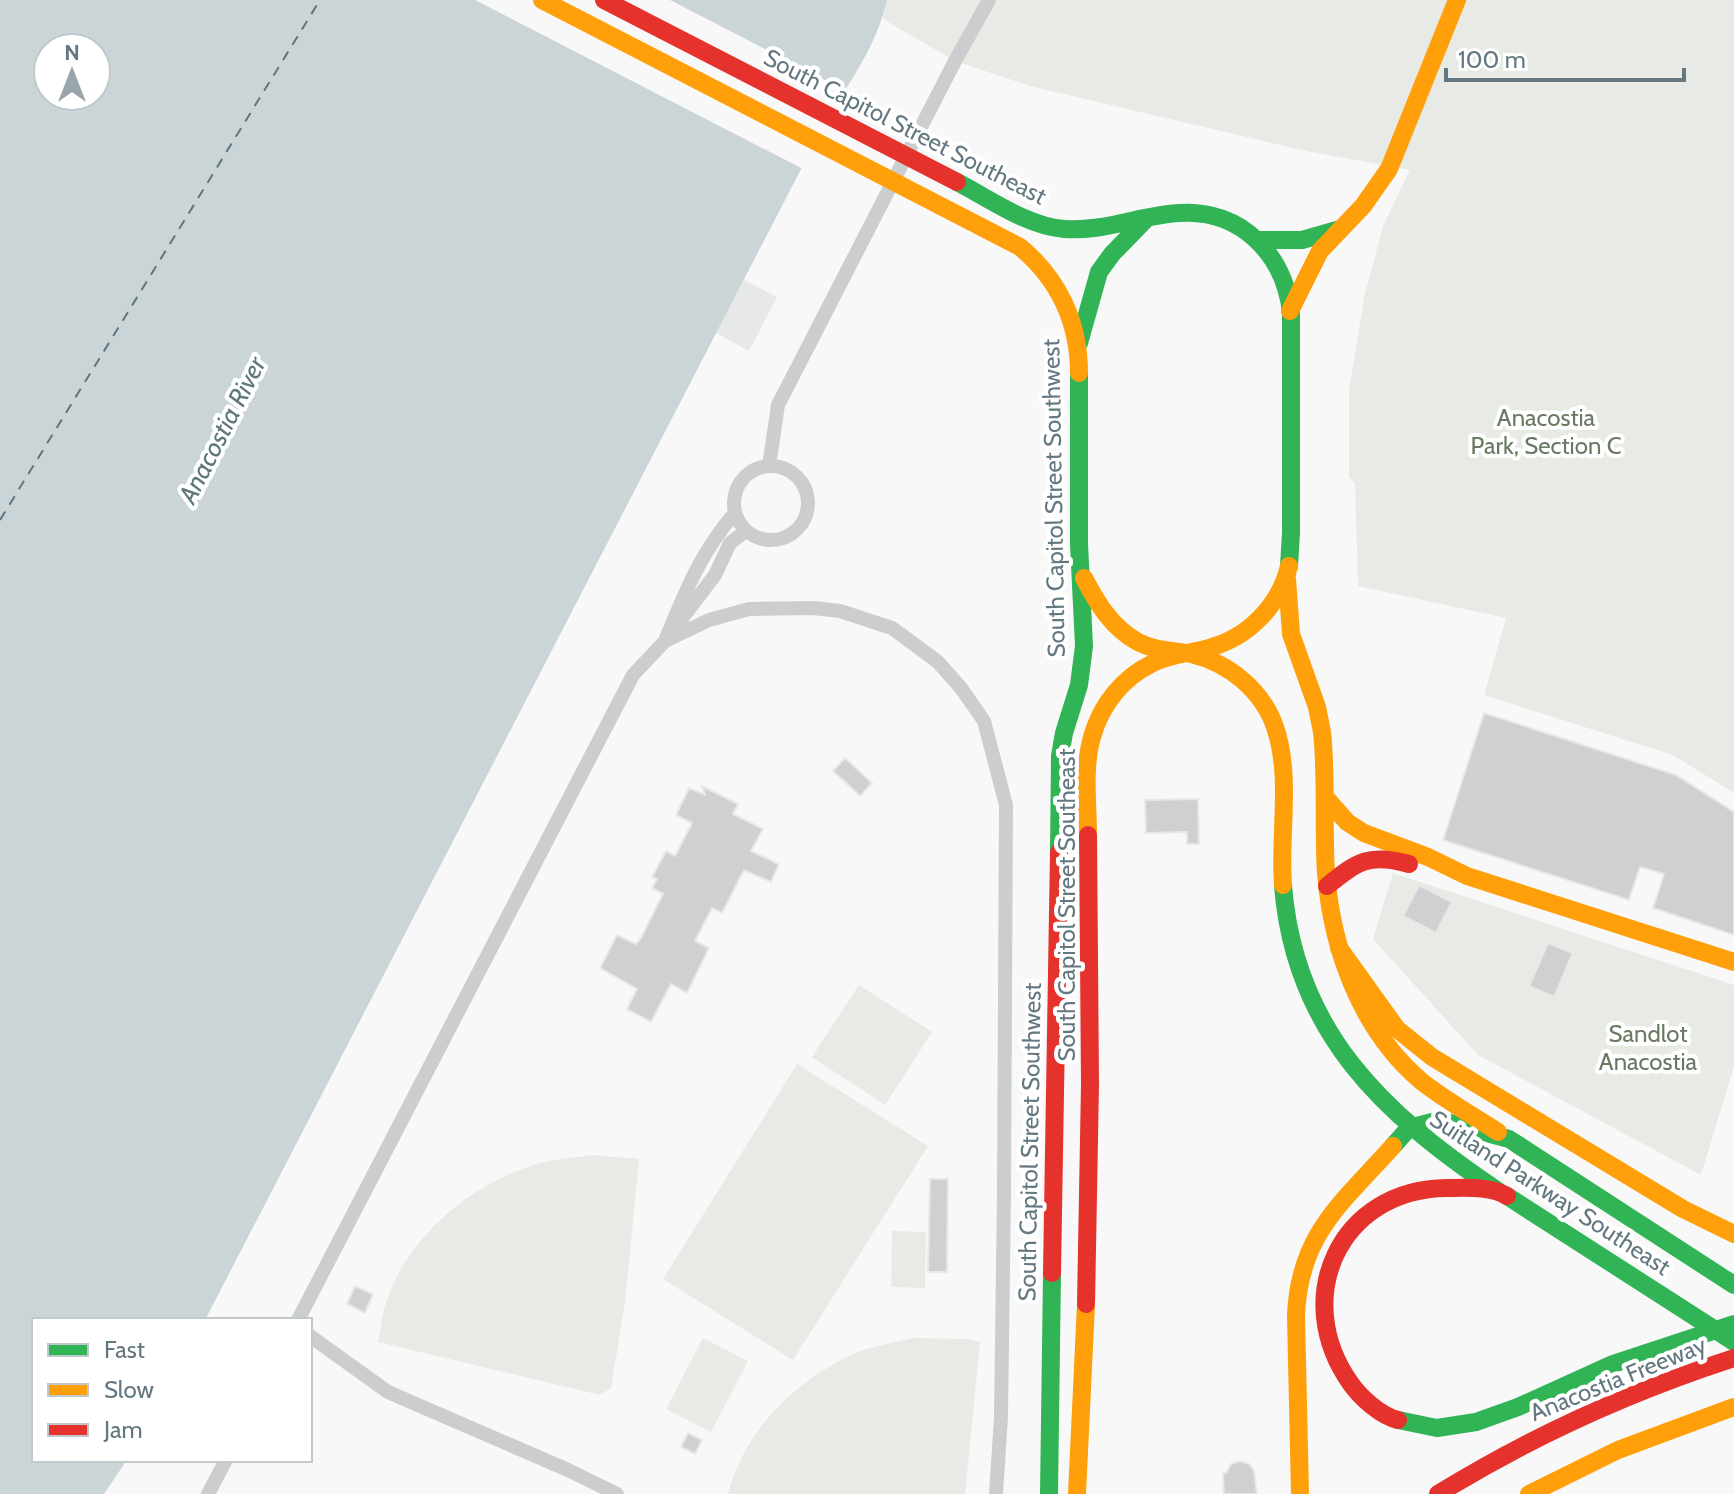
<svg xmlns="http://www.w3.org/2000/svg" width="1734" height="1494" viewBox="0 0 1734 1494" font-family="Cabin,sans-serif">
	<rect width="100%" height="100%" fill="#f8f8f8"/>
	<polygon fill="#e7e9e8" points="672,242 777,297 749,351 716,333"/>
	<g fill="#e8eae5">
		<polygon points="887,0 1734,0 1734,793 1673,755 1484,695 1506,618 1358,586 1355,483 1349,477 1349,391 1364,298 1383,226 1410,170 1306,151 1030,86 955,61 883,19"/>
		<polygon points="1393,873 1734,985 1734,1066 1701,1175 1478,1055 1373,939"/>
		<polygon points="859,985 932,1032 885,1105 812,1057"/>
		<polygon points="797,1064 928,1146 793,1360 663,1279"/>
		<path d="M 592,1155 L 639,1159 L 625,1303 L 611,1388 L 600,1395 L 378,1342 C 380,1331 382,1318 385,1306 C 406,1237 470,1184 537,1164 C 554,1159 574,1158 592,1155 Z"/>
		<polygon points="892,1231 926,1232 925,1288 891,1287"/>
		<polygon points="703,1338 748,1361 711,1432 666,1409"/>
		<path d="M 913,1338 L 966,1339 L 980,1342 L 965,1494 L 728,1494 C 744,1431 795,1381 853,1354 C 871,1346 894,1343 913,1338 Z"/>
	</g>
	<path fill="#cbd5d7" fill-rule="evenodd" d="M 0,0 L 887,0 C 878,42 851,81 828,117 L 205,1320 L 34,1320 L 34,1460 L 127,1460 L 104,1494 L 0,1494 ZM 48,48 L 96,48 L 96,96 L 48,96 Z"/>
	<polygon fill="#f8f8f8" points="475,0 670,0 848,92 831,118 805,170"/>
	<g fill="none" stroke-linecap="round" stroke-linejoin="round">
		<polyline stroke="#5f767c" stroke-width="2" stroke-dasharray="10 8" stroke-linecap="butt" points="0,520 320,0"/>
	</g>
	<g fill="#ced0d1" stroke="#e8e8e8" stroke-width="2">
		<polygon points="1484,713 1676,775 1734,812 1734,935 1653,908 1664,874 1640,867 1629,900 1443,840"/>
		<polygon points="845,758 872,783 860,796 833,771"/>
		<polygon points="702,786 738,804 733,814 763,829 751,851 779,864 771,882 744,870 722,913 712,908 695,941 709,948 687,993 671,984 651,1022 627,1009 637,989 600,968 617,935 636,944 641,938 663,894 652,888 657,879 652,877 666,851 675,856 692,823 676,815 689,788 705,795"/>
		<polygon points="1198,799 1199,844 1187,844 1187,832 1146,833 1145,800"/>
		<polygon points="1419,885 1452,902 1436,933 1403,916"/>
		<polygon points="1548,943 1573,953 1554,997 1529,986"/>
		<polygon points="930,1179 948,1179 947,1272 928,1272"/>
		<polygon points="355,1286 373,1294 365,1313 347,1304"/>
		<polygon points="688,1433 702,1440 695,1454 681,1447"/>
		<polygon points="1240,1461 1249,1464 1254,1471 1257,1494 1224,1494 1223,1473 1226,1473 1231,1464"/>
	</g>
	<g fill="none" stroke-linecap="round" stroke-linejoin="round">
		<g stroke="#cbcdce" stroke-width="14">
			<circle cx="771" cy="503" r="37"/>
			<polyline points="769,466 778,405 955,61 989,0"/>
			<polyline points="677,625 715,575 730,543 746,531"/>
			<path d="M 665,641 C 684,595 701,551 735,513"/>
			<polyline points="298,1320 633,675 665,641 709,620 749,609 813,608 840,611 892,628 938,662 961,688 984,721 1006,805 1004,1193 1001,1417 996,1494"/>
			<polyline points="310,1336 388,1392 568,1470 617,1494"/>
			<polyline points="208,1494 226,1460"/>
		</g>
		<g stroke="#30b455" stroke-width="18">
			<path d="M 957,182 C 990,199 1027,226 1064,229 C 1104,232 1140,215 1180,213 C 1241,209 1285,255 1291,313 L 1291,533 L 1289,566"/>
			<polyline points="1259,240 1302,240 1337,230"/>
			<polyline points="1079,343 1099,272 1112,254 1147,218"/>
			<polyline points="1059,852 1060,756 1064,733 1079,685 1084,646 1079,544 1079,373"/>
			<path d="M 1283,885 C 1294,1031 1383,1114 1498,1191"/>
			<polyline points="1393,1146 1409,1128 1432,1122 1450,1123 1509,1139 1734,1285"/>
			<polyline points="1507,1196 1734,1342"/>
			<polyline points="1398,1420 1437,1428 1476,1422 1518,1407 1613,1364 1734,1324"/>
			<polyline points="1049,1494 1052,1273"/>
		</g>
		<g stroke="#ff9f0a" stroke-width="18">
			<path d="M 542,0 L 1020,247 C 1059,279 1079,323 1079,373"/>
			<polyline points="1290,311 1320,251 1363,206 1389,169 1457,0"/>
			<path d="M 1084,578 C 1097,603 1112,628 1138,642 C 1155,651 1173,650 1191,654 C 1229,663 1262,690 1275,727 C 1292,777 1279,833 1283,885"/>
			<path d="M 1287,579 L 1291,634 L 1317,707 L 1322,732 C 1327,779 1323,826 1326,873 C 1332,950 1361,1030 1421,1081 C 1445,1100 1472,1115 1498,1132"/>
			<polyline points="1326,798 1347,822 1364,833 1428,857 1467,876 1734,962"/>
			<path d="M 1088,835 C 1088,804 1083,768 1092,737 C 1101,705 1122,678 1153,663 C 1171,654 1193,653 1212,647 C 1250,636 1280,604 1289,566"/>
			<polyline points="1339,948 1397,1029 1432,1057 1683,1209 1734,1234"/>
			<polyline points="1077,1494 1086,1304"/>
			<path d="M 1300,1494 L 1296,1316 C 1299,1234 1342,1203 1393,1146"/>
			<polyline points="1529,1494 1618,1450 1734,1407"/>
		</g>
		<g stroke="#e5322d" stroke-width="18">
			<polyline points="604,0 957,182"/>
			<path d="M 1327,886 C 1358,861 1369,853 1409,864"/>
			<polyline points="1052,1273 1059,852"/>
			<polyline points="1086,1304 1090,1084 1088,835"/>
			<path d="M 1398,1420 C 1381,1416 1361,1398 1351,1384 C 1290,1299 1339,1189 1447,1188 C 1465,1188 1491,1186 1507,1196"/>
			<path d="M 1438,1494 C 1532,1436 1629,1392 1734,1358"/>
		</g>
	</g>
	<g text-anchor="middle" stroke-width="8" stroke-linejoin="round" paint-order="stroke">
		<g font-size="24" fill="#647882" stroke="#fff">
			<text transform="translate(905 127) rotate(27)" y="8">South Capitol Street Southeast</text>
			<text transform="translate(1054 498) rotate(-91)" y="8">South Capitol Street Southwest</text>
			<text transform="translate(1067 905) rotate(-90)" y="8">South Capitol Street Southeast</text>
			<text transform="translate(1030 1142) rotate(-89)" y="8">South Capitol Street Southwest</text>
			<text transform="translate(1550 1193) rotate(33)" y="8">Suitland Parkway Southeast</text>
			<text transform="translate(1618 1379) rotate(-22)" y="8">Anacostia Freeway</text>
		</g>
		<g font-size="24" fill="#697a63" stroke="#fff">
			<text x="1546" y="426">Anacostia<tspan x="1546" dy="28">Park, Section C</tspan></text>
			<text x="1648" y="1042">Sandlot<tspan x="1648" dy="28">Anacostia</tspan></text>
		</g>
		<g font-size="26" font-style="italic" fill="#5f767c" stroke="#fff">
			<text transform="translate(222 430) rotate(-63)" y="9">Anacostia River</text>
		</g>
	</g>
	<rect x="32" y="1318" width="280" height="144" fill="#ffffff" stroke="#c1c9cd" stroke-width="2"/>
	<rect x="48" y="1344" width="40" height="12" fill="#30b455" stroke="#c1c9cd" stroke-width="2"/>
	<text x="104" y="1358" font-size="24" fill="#647882">Fast</text>
	<rect x="48" y="1384" width="40" height="12" fill="#ff9f0a" stroke="#c1c9cd" stroke-width="2"/>
	<text x="104" y="1398" font-size="24" fill="#647882">Slow</text>
	<rect x="48" y="1424" width="40" height="12" fill="#e5322d" stroke="#c1c9cd" stroke-width="2"/>
	<text x="104" y="1438" font-size="24" fill="#647882">Jam</text>
	<g transform="translate(72 72)"><circle r="38" fill="#ffffff" stroke="#c1c9cd" stroke-width="2"/>
	<path d="M0-6L14 30L0 20L-14 30Z" fill="#98a5ab"/>
	<text y="-12" font-size="22" font-weight="bold" text-anchor="middle" fill="#647882">N</text>
	</g>
	<path d="M1446 68v12h238v-12" fill="none" stroke="#647882" stroke-width="4"/>
	<text x="1458" y="68" font-size="24" fill="#647882" stroke="#ffffff" stroke-width="6" paint-order="stroke">100 m</text>
</svg>
